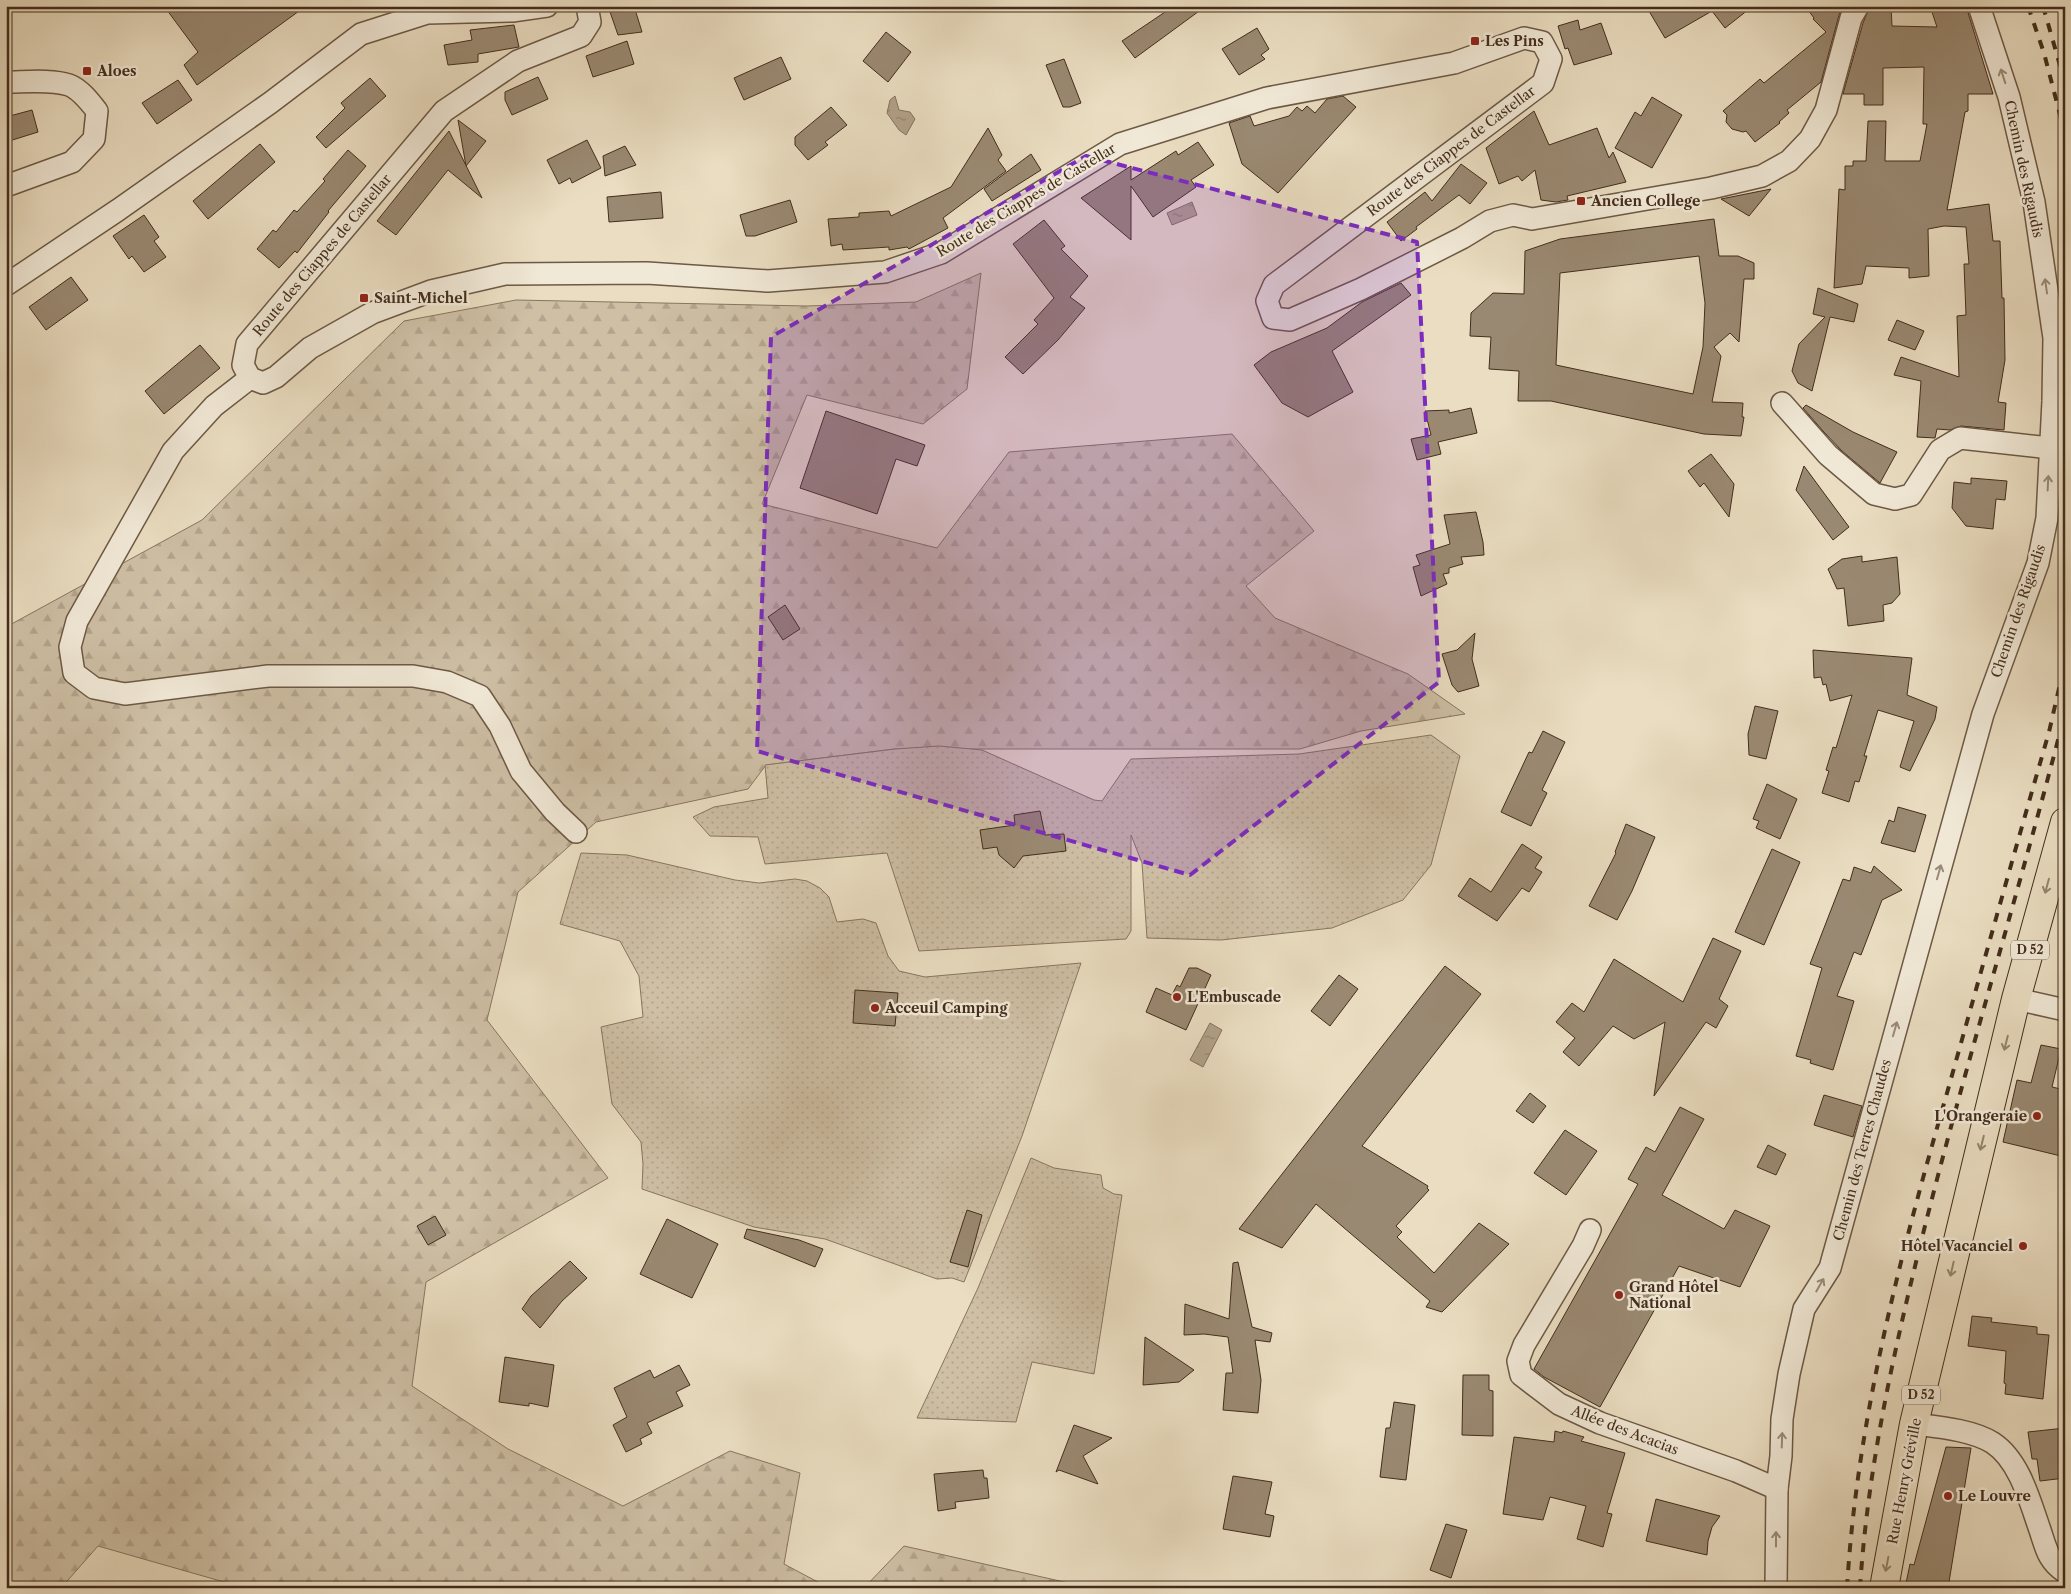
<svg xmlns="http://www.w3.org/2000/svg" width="2071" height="1594" viewBox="0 0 2071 1594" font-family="'Libre Caslon Text',serif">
	<defs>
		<pattern id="forest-firs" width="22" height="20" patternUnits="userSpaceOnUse" patternTransform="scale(1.25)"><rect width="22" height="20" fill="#cebfa5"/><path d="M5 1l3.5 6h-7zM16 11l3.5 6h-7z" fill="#b2a48d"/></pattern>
		<pattern id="park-dots" width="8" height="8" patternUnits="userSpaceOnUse" patternTransform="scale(1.25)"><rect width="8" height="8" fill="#cebfa5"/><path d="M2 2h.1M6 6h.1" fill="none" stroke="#b2a48d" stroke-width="1.8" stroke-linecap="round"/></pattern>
		<pattern id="water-ripples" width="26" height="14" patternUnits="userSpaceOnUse" patternTransform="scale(1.25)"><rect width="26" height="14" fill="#b1a189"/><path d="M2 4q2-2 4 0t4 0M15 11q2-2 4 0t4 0" fill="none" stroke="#92846f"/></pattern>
	</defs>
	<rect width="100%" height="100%" fill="#eaddc1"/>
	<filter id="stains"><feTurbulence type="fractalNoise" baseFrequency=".004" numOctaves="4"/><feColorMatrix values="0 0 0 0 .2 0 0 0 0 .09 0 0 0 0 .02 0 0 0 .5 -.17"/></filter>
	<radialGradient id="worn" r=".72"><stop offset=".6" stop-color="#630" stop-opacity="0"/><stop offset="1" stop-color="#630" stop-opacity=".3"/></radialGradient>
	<g fill="url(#forest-firs)" stroke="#887660">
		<polygon points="981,273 967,389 923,424 807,395 762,504 937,548 1009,452 1232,434 1314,531 1246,586 1275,618 1408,674 1465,714 1361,731 1300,749 895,749 766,765 748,789 596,822 518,892 487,1020 608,1178 426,1282 412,1386 508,1449 623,1506 730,1451 800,1473 784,1564 829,1588 245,1588 98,1546 61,1588 6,1588 6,627 202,520 404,321 516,300 807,306 916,302"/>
		<polygon points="904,1546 1091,1588 864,1588"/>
	</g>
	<g fill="url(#park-dots)" stroke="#887660">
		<polygon points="1431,735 1460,756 1431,865 1403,900 1332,928 1221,940 1147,938 1142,863 1131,835 1131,931 1126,939 919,951 887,853 765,864 758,837 710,836 693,817 714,807 768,798 765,765 895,749 939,746 982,750 1094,800 1102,801 1131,759 1299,754"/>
		<polygon points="581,853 627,855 735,880 759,883 795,879 807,881 820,888 829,897 837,922 863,919 876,923 888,956 899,971 925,977 1081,963 1022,1136 964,1282 952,1278 937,1279 825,1239 754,1227 642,1189 643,1164 641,1142 612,1104 601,1027 643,1017 639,976 620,941 560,924"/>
		<polygon points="1031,1158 1054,1168 1101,1175 1103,1188 1114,1194 1122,1195 1094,1374 1032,1362 1016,1422 917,1418 978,1288"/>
	</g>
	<g fill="url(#water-ripples)" stroke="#85735d">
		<polygon points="895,96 899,110 910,112 915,119 906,135 899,130 887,113 890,100"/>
		<polygon points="1192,202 1197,215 1172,225 1167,213"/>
		<polygon points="1210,1023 1222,1030 1203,1067 1190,1060"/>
	</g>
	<g fill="#9a8972" stroke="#432d1c" fill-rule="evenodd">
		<polygon points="164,6 306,6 197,85 184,65 198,52"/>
		<polygon points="608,6 634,6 642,32 618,35"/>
		<polygon points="1174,6 1206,6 1135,58 1122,41"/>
		<polygon points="1646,6 1753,6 1725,28 1712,11 1665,38"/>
		<polygon points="1805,6 1843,6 1839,15 1821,82 1787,110 1789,113 1779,122 1780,123 1755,142 1746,131 1743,132 1732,129 1726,122 1727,115 1723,111 1760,79 1764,83 1826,32 1813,19 1814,18"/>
		<polygon points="1870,6 1891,6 1892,26 1937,27 1930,6 1966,6 1993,94 1968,94 1968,111 1965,112 1947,210 1989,204 1993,241 2000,241 2002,298 2004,298 2005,360 1998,402 2006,403 2004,430 1961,426 1950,430 1937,429 1935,438 1917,437 1921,381 1894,375 1901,357 1959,377 1957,316 1966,315 1964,264 1969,264 1966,227 1944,226 1928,229 1929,276 1909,278 1909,268 1866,266 1862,284 1834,288 1839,189 1845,190 1845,166 1853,166 1853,161 1866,161 1868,121 1886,121 1885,161 1920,161 1927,124 1923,124 1924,67 1883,68 1883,105 1864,105 1864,94 1843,94 1863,23"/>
		<polygon points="1578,20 1580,30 1601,23 1612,54 1574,65 1568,48 1565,49 1558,26"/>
		<polygon points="514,25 519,47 478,54 478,62 448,65 444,45 472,40 470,30"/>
		<polygon points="1257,28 1269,49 1261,55 1265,59 1239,75 1222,49"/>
		<polygon points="886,32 911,52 888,82 863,61"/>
		<polygon points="627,41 634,64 593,77 586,56"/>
		<polygon points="781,57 791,79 744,100 734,78"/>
		<polygon points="1064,59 1081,103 1070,107 1063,107 1046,65"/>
		<polygon points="538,77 548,99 512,115 505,100 505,92"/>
		<polygon points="370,78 386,96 326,148 316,137 345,108 341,103"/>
		<polygon points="178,80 192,100 157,124 142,103"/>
		<polygon points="1343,96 1356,107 1278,193 1242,164 1229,123 1250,116 1254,126 1289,116 1297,107 1302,111 1307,106 1315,113 1327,99"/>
		<polygon points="1652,97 1682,115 1652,168 1615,148 1635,112 1641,116"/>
		<polygon points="831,107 847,125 825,142 828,145 808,160 795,145 795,137"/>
		<polygon points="32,110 38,132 6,142 6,117"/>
		<polygon points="1534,111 1549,145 1597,128 1609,158 1613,152 1626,182 1567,196 1568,200 1556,202 1541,200 1535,170 1522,181 1518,176 1499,184 1486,148"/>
		<polygon points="458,120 486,141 466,166"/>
		<polygon points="988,128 1002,155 998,160 1006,171 943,218 948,228 909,249 907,247 889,250 889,247 843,250 842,244 831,246 828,219 859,217 859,213 889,211 891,216 951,187"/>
		<polygon points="449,131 482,198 448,170 396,235 377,221"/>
		<polygon points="587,140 601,168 572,183 570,178 559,184 547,160"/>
		<polygon points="1198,142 1214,165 1191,180 1196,187 1153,217 1131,186 1131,240 1081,198 1131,166 1131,180 1176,151 1178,155"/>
		<polygon points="260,144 275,162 208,219 193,201"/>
		<polygon points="625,146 636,165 605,176 603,156"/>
		<polygon points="348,150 366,166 328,211 329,212 297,253 295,251 279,268 257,249 273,230 276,232 294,210 297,212 325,181 323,179"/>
		<polygon points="1031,154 1041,170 992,201 984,189"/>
		<polygon points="1461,164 1487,183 1470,204 1459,195 1416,227 1417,229 1401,241 1387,222 1425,192 1432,201"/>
		<polygon points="1771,189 1749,216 1721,199"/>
		<polygon points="661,192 663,218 609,222 607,197"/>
		<polygon points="790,200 797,222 755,236 746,236 740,215"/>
		<polygon points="144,215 159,237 154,241 166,257 144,272 132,256 129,259 113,236"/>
		<path d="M 1714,219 L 1719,256 L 1738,256 L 1754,263 L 1754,279 L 1744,279 L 1739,342 L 1730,333 L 1714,347 L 1721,356 L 1712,402 L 1743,403 L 1742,417 L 1744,417 L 1741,436 L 1704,434 L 1551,401 L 1518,401 L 1519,371 L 1489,369 L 1491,337 L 1470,336 L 1471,313 L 1493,293 L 1524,294 L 1525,251 L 1560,239 ZM 1699,256 L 1705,303 L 1703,347 L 1693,394 L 1556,365 L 1560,273 Z"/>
		<polygon points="1044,220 1065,246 1061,249 1088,276 1070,297 1085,308 1058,340 1023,374 1005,357 1038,324 1034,320 1054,298 1013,244"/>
		<polygon points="71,277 88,300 46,330 29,307"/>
		<polygon points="1401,283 1411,295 1332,351 1353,392 1308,417 1282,403 1254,365 1271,352 1327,328 1362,302"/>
		<polygon points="1818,288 1858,304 1854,322 1830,317 1812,391 1798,383 1792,371 1799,344 1825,317 1813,314"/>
		<polygon points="1897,320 1924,331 1915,350 1888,340"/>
		<polygon points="200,345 220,368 164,414 145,391"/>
		<polygon points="1806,405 1853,432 1897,452 1880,483 1842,451 1823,431 1803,408"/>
		<polygon points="1471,408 1477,433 1438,442 1441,454 1417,460 1411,439 1431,435 1425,411 1449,410 1449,413"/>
		<polygon points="826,411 925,445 917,466 896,459 877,514 800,488"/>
		<polygon points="1711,454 1734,484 1729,517 1704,483 1700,487 1688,471"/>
		<polygon points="1804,466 1849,527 1833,540 1796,490"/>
		<polygon points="1971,478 2007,481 2005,500 1996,499 1993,529 1966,526 1952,508 1954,482 1971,484"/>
		<polygon points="1476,512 1483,542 1484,555 1461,557 1463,564 1449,568 1449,573 1443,574 1447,584 1421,596 1413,567 1420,565 1416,555 1450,544 1444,515"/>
		<polygon points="1862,556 1862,562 1897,557 1900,594 1892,603 1883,605 1884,621 1848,626 1844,588 1837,589 1828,569 1842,559"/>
		<polygon points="785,605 800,629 783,640 768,617"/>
		<polygon points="1475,633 1472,659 1479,686 1458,692 1452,685 1442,654 1457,650"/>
		<polygon points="1813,650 1912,658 1907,695 1937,707 1935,719 1910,771 1900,767 1914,721 1878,710 1864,756 1867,756 1859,782 1855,781 1849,802 1822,793 1829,771 1826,770 1833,747 1836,748 1852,695 1830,701 1826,684 1823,685 1821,677 1814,678"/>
		<polygon points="1755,706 1778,711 1766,759 1749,755 1748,734"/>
		<polygon points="1543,731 1565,742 1542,790 1547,793 1531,826 1501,812 1529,752 1532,753"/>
		<polygon points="1767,784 1797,799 1780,839 1756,828 1759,821 1753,819"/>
		<polygon points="1898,807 1926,815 1915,852 1881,843 1889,820 1894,822"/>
		<polygon points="1040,811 1045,835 1064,834 1066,851 1023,856 1014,868 999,855 997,847 983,849 980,830 1015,825 1014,815"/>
		<polygon points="1626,824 1655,837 1632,891 1617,920 1589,906 1616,853 1615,852"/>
		<polygon points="1522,844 1542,857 1535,868 1542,872 1529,892 1522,888 1497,921 1458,896 1470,878 1491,892"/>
		<polygon points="1772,849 1800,862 1764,945 1735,932"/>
		<polygon points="1874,866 1902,890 1882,900 1861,955 1854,952 1837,996 1854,1001 1833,1070 1810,1063 1811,1060 1796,1056 1822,968 1810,964 1843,879 1850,881 1854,867 1871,873"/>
		<polygon points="1713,938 1741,951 1719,999 1728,1006 1716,1028 1706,1022 1654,1096 1665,1022 1634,1039 1613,1026 1579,1066 1563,1052 1575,1038 1556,1022 1572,1003 1584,1012 1614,959 1683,1002"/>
		<polygon points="1445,966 1481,994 1362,1146 1428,1186 1427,1188 1429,1190 1396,1226 1402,1232 1397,1237 1434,1273 1479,1223 1509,1244 1442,1312 1426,1307 1430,1301 1316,1204 1282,1248 1239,1229"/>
		<polygon points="1189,968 1197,968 1211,975 1186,1030 1146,1012 1156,988 1172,995 1177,985 1180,987"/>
		<polygon points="1339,975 1358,989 1330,1026 1311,1011"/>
		<polygon points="855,990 898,993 895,1026 853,1023"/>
		<polygon points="2041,1045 2061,1049 2052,1087 2065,1090 2065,1157 2003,1142 2017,1080 2031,1083"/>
		<polygon points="1530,1093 1546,1106 1533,1123 1516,1111"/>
		<polygon points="1824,1095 1862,1106 1853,1137 1814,1125"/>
		<polygon points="1680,1107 1704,1119 1662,1195 1724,1229 1735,1210 1770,1226 1740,1287 1679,1266 1600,1407 1544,1377 1534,1369 1638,1184 1628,1179 1646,1147 1655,1152"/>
		<polygon points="1565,1130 1597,1151 1566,1195 1534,1173"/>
		<polygon points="1768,1145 1786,1154 1776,1175 1757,1167"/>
		<polygon points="967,1210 982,1215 968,1267 950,1262"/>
		<polygon points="435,1216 446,1235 428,1245 417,1226"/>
		<polygon points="667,1219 718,1244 692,1298 640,1274"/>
		<polygon points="747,1229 799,1240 823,1249 815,1267 744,1238"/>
		<polygon points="570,1261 587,1278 562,1301 540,1328 522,1309 531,1296"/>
		<polygon points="1238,1262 1252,1327 1272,1333 1270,1342 1255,1340 1261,1380 1258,1413 1223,1410 1226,1373 1233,1373 1228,1337 1204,1334 1184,1335 1185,1304 1229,1319 1233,1263"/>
		<polygon points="1972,1316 1992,1318 1991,1322 2037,1327 2037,1334 2049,1335 2043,1399 2005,1394 2006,1384 2004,1383 2006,1351 1968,1346"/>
		<polygon points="1145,1337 1194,1370 1179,1382 1143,1385"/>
		<polygon points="505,1357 554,1365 548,1407 529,1403 529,1406 499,1402"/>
		<polygon points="679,1365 690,1385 676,1392 683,1406 647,1423 652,1433 640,1439 642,1444 626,1452 613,1425 627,1417 614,1388 650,1370 654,1378"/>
		<polygon points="1463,1375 1489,1375 1489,1390 1493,1391 1493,1436 1462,1435"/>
		<polygon points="1394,1402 1415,1405 1406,1480 1380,1477 1386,1428 1390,1428"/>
		<polygon points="1074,1425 1112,1438 1083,1456 1098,1484 1059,1470 1056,1472"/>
		<polygon points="2065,1428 2065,1478 2040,1481 2037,1459 2032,1459 2028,1432"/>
		<polygon points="1555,1431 1562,1433 1563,1431 1584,1437 1581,1441 1625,1453 1607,1513 1612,1514 1603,1547 1577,1539 1586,1506 1550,1497 1543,1520 1503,1514 1514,1437 1554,1442"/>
		<polygon points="1946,1447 1971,1448 1948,1588 1905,1588 1910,1564 1914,1565"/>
		<polygon points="983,1470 984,1478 987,1478 989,1498 955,1502 956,1508 938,1511 934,1474"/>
		<polygon points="1233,1476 1272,1482 1265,1514 1274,1516 1270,1537 1223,1529"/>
		<polygon points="1656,1499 1720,1516 1712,1527 1708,1541 1707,1555 1646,1541"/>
		<polygon points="1446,1524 1467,1530 1451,1578 1430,1570"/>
	</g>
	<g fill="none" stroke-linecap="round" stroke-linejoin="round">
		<polyline stroke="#c9baa0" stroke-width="21" stroke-dasharray="21 11" stroke-linecap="butt" points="2064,476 2065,476"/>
		<defs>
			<g id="street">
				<polyline points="587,6 590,22 581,36 518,61 444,111 247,344 243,365 250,378 263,383 276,377 310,348 372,313 431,291 505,274 647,273 768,281 885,272 941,253 1120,144 1267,98 1454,63 1524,38 1542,42 1551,59 1543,83 1274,285 1267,301 1273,318 1290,320 1361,289 1462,238 1490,221 1513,215 1532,219 1711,188 1762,176 1789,161 1810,139 1826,110 1851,18 1858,6"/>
				<path d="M 6,82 C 24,82 52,79 69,85 C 80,89 90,102 97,111 L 94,139 L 72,162 L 6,186"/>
				<polyline points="6,285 118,210 270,103 361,34 427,13 512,11 547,6"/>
				<polyline points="250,378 214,406 173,451 77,621 70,647 74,673 94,688 125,694 268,676 413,676 447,682 480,696 500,726 521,771 555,812 576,832"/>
				<polyline points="1782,403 1828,455 1874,494 1895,499 1911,495 1940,450 1960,438 2050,448"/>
				<polyline points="2016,999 2065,1010"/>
				<polyline points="1590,1230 1583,1246 1524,1345 1518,1361 1521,1375 1559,1404 1600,1423 1736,1471 1777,1489"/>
				<path d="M 1914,1424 C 1938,1427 1973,1430 1993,1443 C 2020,1461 2030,1502 2040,1530 C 2046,1548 2048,1561 2065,1572"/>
				<polyline points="1776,1588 1777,1489 1781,1456 1782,1419 1789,1374 1804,1309 1830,1268 1983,714 2038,563 2047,518 2053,401 2054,338 2034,202 2009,97 1979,6"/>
			</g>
			<polyline id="primary" points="1884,1588 1914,1424 2016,999 2065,822"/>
		</defs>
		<use href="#street" stroke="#6d5945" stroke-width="24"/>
		<use href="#primary" stroke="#432d1c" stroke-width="30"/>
		<use href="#street" stroke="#f1e9d7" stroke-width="21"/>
		<use href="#primary" stroke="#eaddc1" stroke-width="28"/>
		<g stroke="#432d1c" stroke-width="4" stroke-dasharray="9 9" stroke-linecap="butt">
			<polyline points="2028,6 2044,53 2065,134"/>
			<polyline points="2043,6 2065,83"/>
			<path d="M 1847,1588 C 1857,1417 1902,1249 1949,1086 C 1982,968 2015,850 2049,732 L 2065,662"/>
			<path d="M 1860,1588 C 1868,1461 1897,1337 1928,1214 C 1971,1046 2022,881 2065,713"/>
		</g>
	</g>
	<defs><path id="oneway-shaft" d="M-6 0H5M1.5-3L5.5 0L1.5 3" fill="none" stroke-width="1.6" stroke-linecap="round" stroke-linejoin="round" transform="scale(1.25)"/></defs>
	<g stroke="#9a8b7a">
		<use href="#oneway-shaft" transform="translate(2003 76) rotate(-108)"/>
		<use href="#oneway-shaft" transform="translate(2046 286) rotate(-98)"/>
		<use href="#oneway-shaft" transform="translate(2048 483) rotate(-87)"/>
		<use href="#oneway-shaft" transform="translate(1939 872) rotate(-74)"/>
		<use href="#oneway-shaft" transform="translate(1895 1029) rotate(-74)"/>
		<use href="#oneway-shaft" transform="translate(1820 1285) rotate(-60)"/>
		<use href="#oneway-shaft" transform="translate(1782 1440) rotate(-88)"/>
		<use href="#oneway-shaft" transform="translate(1776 1539) rotate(-90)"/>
	</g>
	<g stroke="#96856e">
		<use href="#oneway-shaft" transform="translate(2047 886) rotate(105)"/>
		<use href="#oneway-shaft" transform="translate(2006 1043) rotate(104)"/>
		<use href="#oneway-shaft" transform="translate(1982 1143) rotate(104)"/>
		<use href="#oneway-shaft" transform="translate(1952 1269) rotate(103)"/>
		<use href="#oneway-shaft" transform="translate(1887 1564) rotate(101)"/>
	</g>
	<path fill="#7b2cbf" fill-opacity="0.2" stroke="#7b2cbf" stroke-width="4" stroke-dasharray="10 6" stroke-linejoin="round" d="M 1086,156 L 1417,242 L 1439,682 L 1190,875 L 757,751 L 771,337 Z"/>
	<g fill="#8f2418" stroke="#f1e9d7" stroke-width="2">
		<rect x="1470" y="36" width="10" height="10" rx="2.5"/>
		<rect x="82" y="66" width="10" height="10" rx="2.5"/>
		<rect x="1576" y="196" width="10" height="10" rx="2.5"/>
		<rect x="359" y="293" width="10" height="10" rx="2.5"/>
		<circle cx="1177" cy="997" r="5"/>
		<circle cx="875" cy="1008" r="5"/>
		<circle cx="2037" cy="1116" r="5"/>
		<circle cx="2023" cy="1246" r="5"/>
		<circle cx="1619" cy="1295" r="5"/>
		<circle cx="1948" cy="1496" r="5"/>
	</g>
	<g text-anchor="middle" stroke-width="5" stroke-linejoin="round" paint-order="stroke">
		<g fill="#f1e9d7" stroke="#776554" stroke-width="1">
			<rect x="2011" y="940.5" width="38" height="19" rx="4"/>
			<rect x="1902" y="1385.5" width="38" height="19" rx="4"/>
		</g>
		<g font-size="12" font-weight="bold" fill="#432d1c">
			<text x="2030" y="954">D 52</text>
			<text x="1921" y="1399">D 52</text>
		</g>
		<g font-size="14" font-weight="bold" fill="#432d1c" stroke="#f1e9d7" text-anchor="start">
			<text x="1485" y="46">Les Pins</text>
			<text x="97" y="76">Aloes</text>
			<text x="1591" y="206">Ancien College</text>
			<text x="374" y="303">Saint-Michel</text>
			<text x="1187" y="1002">L'Embuscade</text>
			<text x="885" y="1013">Acceuil Camping</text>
			<text x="2027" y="1121" text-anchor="end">L'Orangeraie</text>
			<text x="2013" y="1251" text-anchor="end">Hôtel Vacanciel</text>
			<text x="1629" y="1292">Grand Hôtel<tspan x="1629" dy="16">National</tspan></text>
			<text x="1958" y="1501">Le Louvre</text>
		</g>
		<g font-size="14" fill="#432d1c" stroke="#f1e9d7">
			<text transform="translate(1451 151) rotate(-37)" y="5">Route des Ciappes de Castellar</text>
			<text transform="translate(2024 169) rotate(78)" y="5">Chemin des Rigaudis</text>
			<text transform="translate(1026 200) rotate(-31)" y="5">Route des Ciappes de Castellar</text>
			<text transform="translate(322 255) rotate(-50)" y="5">Route des Ciappes de Castellar</text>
			<text transform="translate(2018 611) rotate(-71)" y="5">Chemin des Rigaudis</text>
			<text transform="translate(1862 1150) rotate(-75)" y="5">Chemin des Terres Chaudes</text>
			<text transform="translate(1625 1430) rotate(21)" y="5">Allée des Acacias</text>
			<text transform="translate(1904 1481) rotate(-79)" y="5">Rue Henry Gréville</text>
		</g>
	</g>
	<rect width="2071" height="1594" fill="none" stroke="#eaddc1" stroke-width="25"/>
	<rect x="8" y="8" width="2056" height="1579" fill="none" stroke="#432d1c" stroke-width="2.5"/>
	<rect x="12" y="12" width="2046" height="1569" fill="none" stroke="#432d1c"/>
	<rect width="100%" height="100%" filter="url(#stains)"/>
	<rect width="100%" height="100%" fill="url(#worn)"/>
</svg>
